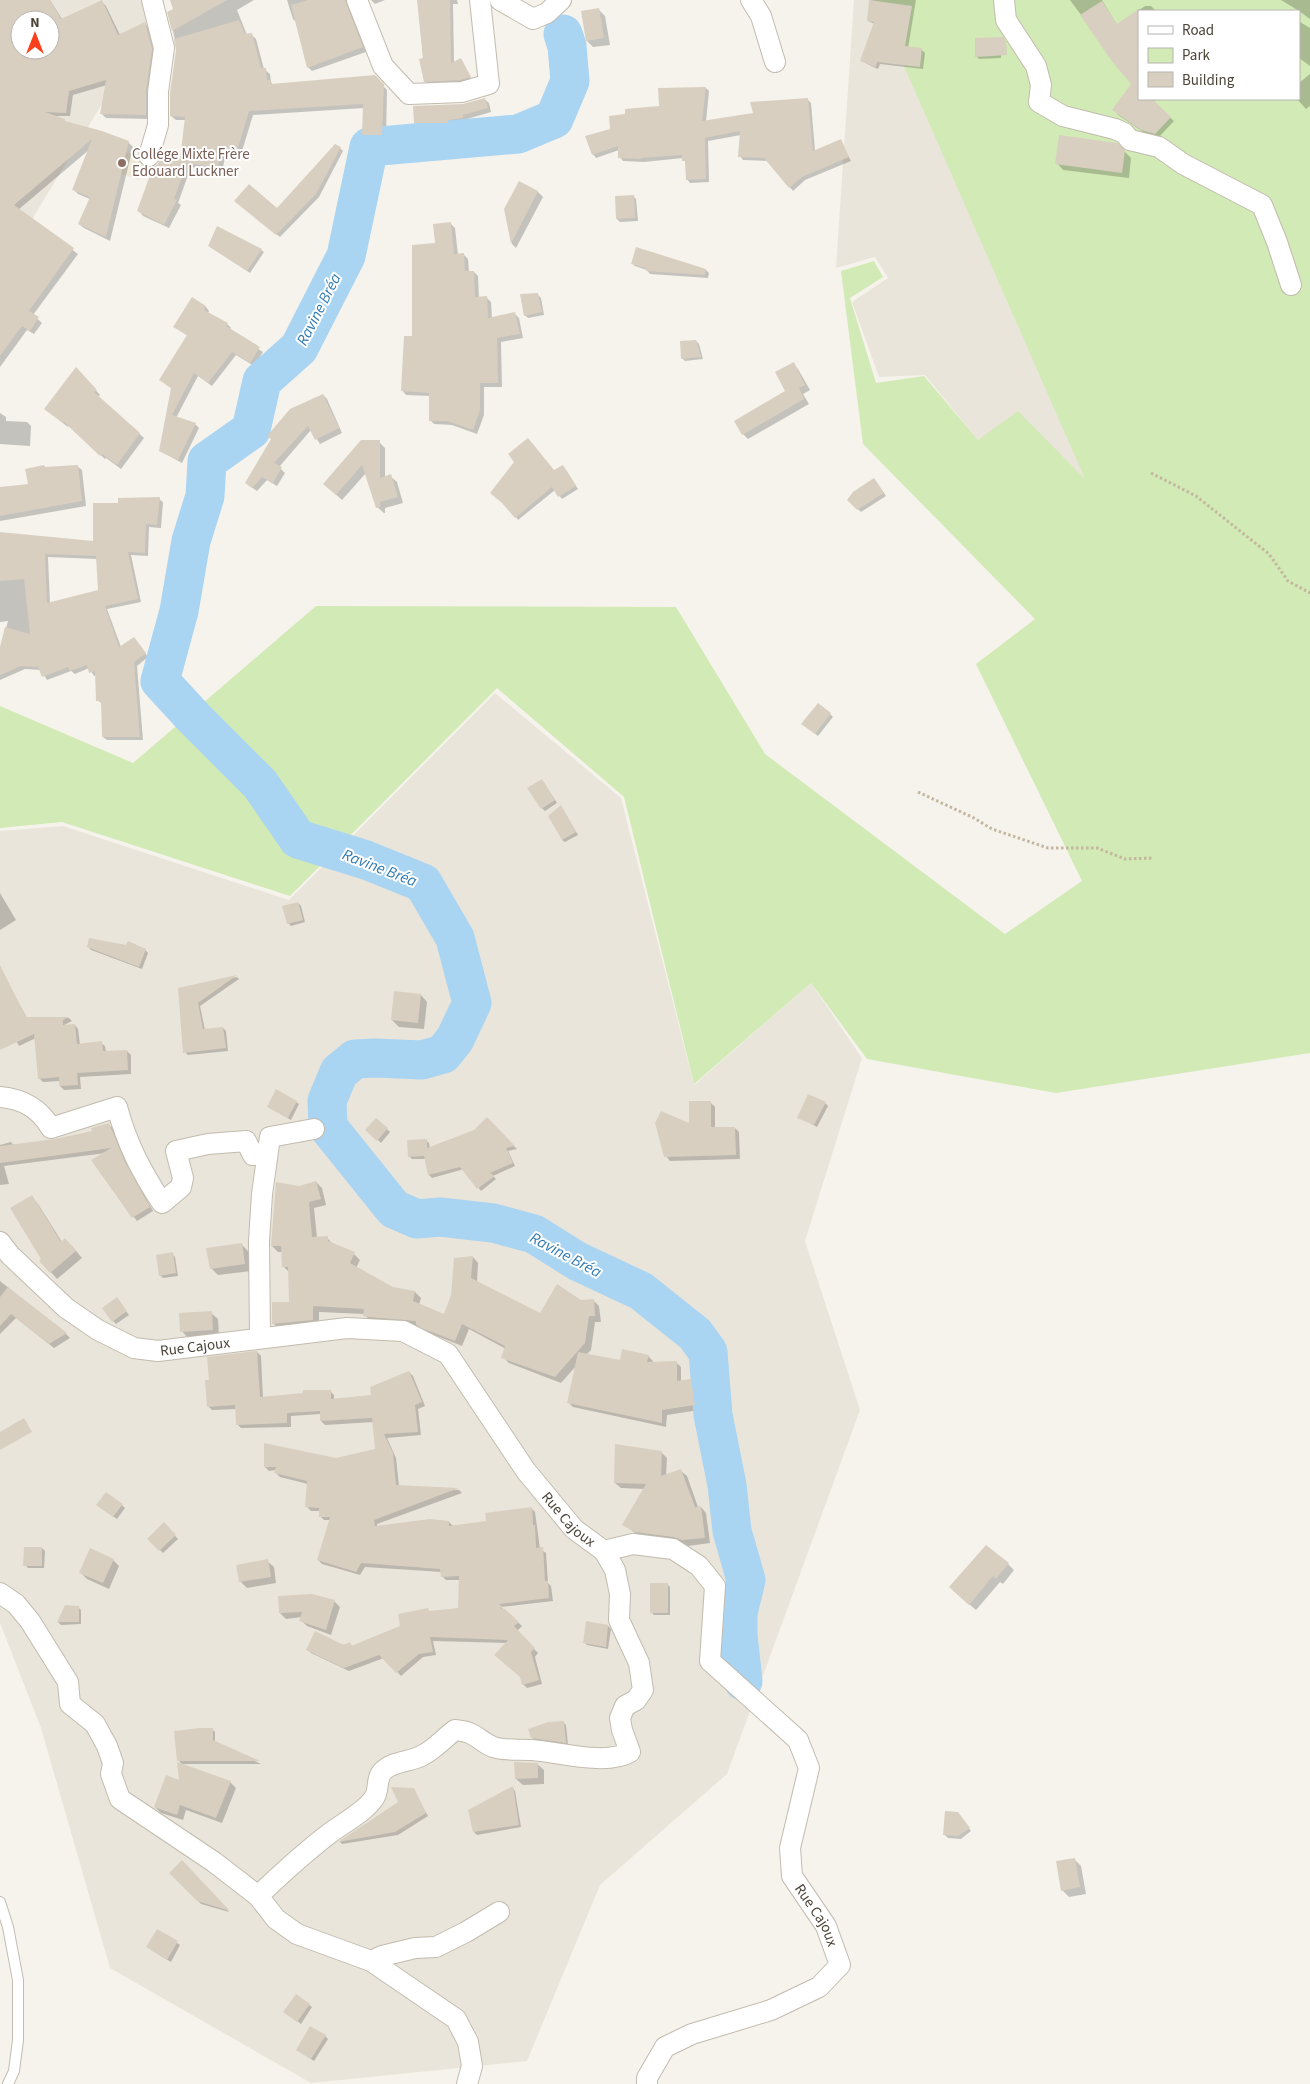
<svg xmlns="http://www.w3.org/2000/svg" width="1310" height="2084" viewBox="0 0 1310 2084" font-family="'Source Sans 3',sans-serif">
	<rect width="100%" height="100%" fill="#f6f3ec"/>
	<g fill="#eae5da" fill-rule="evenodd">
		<path d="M 0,0 L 161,0 L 131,56 L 0,272 ZM 20,20 L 50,20 L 50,50 L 20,50 Z"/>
		<path d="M 854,0 L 1310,0 L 1310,145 L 1206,555 L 978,440 L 925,375 L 879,377 L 852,302 L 888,278 L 875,257 L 836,268 ZM 1139,11 L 1299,11 L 1299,99 L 1139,99 Z"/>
		<polygon points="495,693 621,798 694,1085 811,983 862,1058 805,1241 860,1410 727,1774 600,1885 527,2061 311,2083 110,1968 41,1728 0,1623 0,831 63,826 289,900"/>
	</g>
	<polygon fill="#efe8d6" points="106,145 146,159 139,180 98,166"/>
	<path fill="#d2eab5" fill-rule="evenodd" d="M 875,0 L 1310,0 L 1310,1053 L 1056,1093 L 867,1059 L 811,983 L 694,1084 L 624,797 L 497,688 L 290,896 L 62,822 L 0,828 L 0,706 L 133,763 L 316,606 L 676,607 L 765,754 L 1005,934 L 1082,881 L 976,664 L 1035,619 L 863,444 L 841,271 L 874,261 L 883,277 L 850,298 L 876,383 L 924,376 L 978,440 L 1018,411 L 1085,479 ZM 1139,11 L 1299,11 L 1299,99 L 1139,99 Z"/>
	<g fill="#0003" fill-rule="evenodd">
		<path d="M 0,0 L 50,0 L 62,19 L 102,2 L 106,6 L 120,35 L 145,24 L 149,28 L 156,54 L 150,119 L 106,118 L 101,113 L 107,85 L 73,95 L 70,116 L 55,116 L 67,123 L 128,142 L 133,147 L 110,241 L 84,228 L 79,224 L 90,199 L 78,194 L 74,190 L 90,149 L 18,210 L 78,254 L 33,315 L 42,323 L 34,334 L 27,330 L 0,367 ZM 20,20 L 50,20 L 50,50 L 20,50 Z"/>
		<polygon points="171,0 254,0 237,10 247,35 251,34 256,39 264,69 270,74 271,82 273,85 374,76 387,90 386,139 367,139 363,134 364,108 253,115 239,161 225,158 222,172 191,167 178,203 181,205 169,228 143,216 139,211 181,161 186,120 176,120 171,116 177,49 169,13 175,10"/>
		<polygon points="287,0 351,0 350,10 366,52 312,71 308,67 297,23 293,19"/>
		<polygon points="371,0 385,0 375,4"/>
		<polygon points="418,0 457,0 458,4 453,4 454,63 461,60 472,80 464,83 428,84 425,81"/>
		<polygon points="871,0 916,0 908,48 922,50 925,53 923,69 880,64 878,69 861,61 875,24 868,21"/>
		<polygon points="1070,0 1102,0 1117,25 1145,6 1151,6 1156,11 1139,11 1139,99 1157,99 1153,102 1174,121 1159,137 1146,134 1117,114 1132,84"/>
		<polygon points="1281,0 1310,0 1310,19 1299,11"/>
		<polygon points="599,10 605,16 610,45 593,47 587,41"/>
		<polygon points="1300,22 1310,28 1310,66 1299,58"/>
		<polygon points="1001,41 1001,58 979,59 976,56"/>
		<polygon points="1310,74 1310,106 1306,109 1297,99 1299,83"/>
		<polygon points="706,88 709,91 706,122 754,114 807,99 811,103 815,151 840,141 851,161 805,180 793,191 768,161 743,160 740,156 741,135 708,141 709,182 690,183 687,179 687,164 683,158 644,162 623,161 620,157 619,150 596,158 593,154 611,130 627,115 660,108"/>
		<polygon points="484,99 489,103 491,112 467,119 467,122 452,124 452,127 435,128 420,127 415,123"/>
		<polygon points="340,148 343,151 319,197 280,237 239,204 277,210"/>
		<polygon points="1124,151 1131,158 1129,178 1063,170 1057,163"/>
		<polygon points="519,183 538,192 543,197 516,248 512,244 505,209"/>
		<polygon points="633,196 636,199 638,221 620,222 617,219"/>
		<polygon points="451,224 455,228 458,255 463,254 468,259 469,272 474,272 478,276 479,298 487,298 491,302 492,318 515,314 519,318 523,338 501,342 502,387 484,387 484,415 477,434 452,425 434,424 430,420 431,396 406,395 402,390 436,244"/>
		<polygon points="210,246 261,250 264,252 250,273"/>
		<polygon points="632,263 706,270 709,273 708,278 650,274 647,270 635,266"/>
		<polygon points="538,295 541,298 544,315 528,318 525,315"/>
		<polygon points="192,299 206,307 209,311 208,313 227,324 231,328 229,330 263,352 254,366 236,355 212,386 198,376 176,418 195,424 199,428 182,463 160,451 172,389 161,380 188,336 175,327"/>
		<polygon points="696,341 699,344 703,359 685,361 682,358"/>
		<polygon points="793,364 798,369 810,390 803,394 809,404 748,439 743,434 787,392"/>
		<polygon points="81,373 100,395 98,397 144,438 121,469 106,458 105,459 69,425 68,427 50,413"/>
		<polygon points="323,395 327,399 342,433 320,444 311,430 279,467 285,473 277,486 267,480 257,491 251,487"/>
		<polygon points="0,413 6,417 6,421 27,422 31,426 30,446 0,444"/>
		<polygon points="379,442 385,448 385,477 390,476 397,482 403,503 385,508 385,513 384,513 377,507 366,473 342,500 331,490"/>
		<polygon points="77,466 82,470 86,506 0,521 0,488 30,486 45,468"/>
		<polygon points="566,470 578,489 562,499 555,490 518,520 516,517 555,472"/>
		<polygon points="877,483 886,496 861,512 848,500"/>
		<path d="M 159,499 L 163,502 L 161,528 L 149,527 L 148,556 L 131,555 L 141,602 L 107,609 L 121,647 L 137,642 L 148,657 L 137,666 L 143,740 L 107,740 L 103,737 L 103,704 L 97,700 L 96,675 L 94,676 L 89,668 L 75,674 L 71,671 L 47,680 L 41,670 L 25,669 L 0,680 L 0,652 L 8,621 L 0,622 L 0,533 L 94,542 L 119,504 ZM 48,557 L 97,559 L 99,591 L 50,604 Z"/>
		<polygon points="830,714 833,717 818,736 804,725"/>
		<polygon points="544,783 557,803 545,811 542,808"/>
		<polygon points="561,806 578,835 565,842 562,840"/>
		<polygon points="0,893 16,920 0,930"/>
		<polygon points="298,903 301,906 305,922 291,926 288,923"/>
		<polygon points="88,947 145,950 148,953 142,969 91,950"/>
		<polygon points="237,977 239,979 200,1006 205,1030 223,1028 226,1031 228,1051 188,1055 185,1052 180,989"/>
		<polygon points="11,989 27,1018 69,1018 72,1021 62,1026 75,1025 78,1029 80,1045 101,1043 105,1046 106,1052 127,1051 131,1055 131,1074 80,1077 81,1089 64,1090 60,1086 60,1081 43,1082 39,1078 36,1038 19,1046 0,1011 0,994"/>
		<polygon points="421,995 427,1002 424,1029 399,1027 392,1020"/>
		<polygon points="296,1102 299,1104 291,1120 268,1107"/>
		<polygon points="710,1102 715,1107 715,1128 735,1128 739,1132 740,1159 670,1161 666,1156"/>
		<polygon points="825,1103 828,1106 817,1127 799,1117"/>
		<polygon points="376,1119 390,1132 381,1143 367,1130"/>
		<polygon points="487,1119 517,1149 508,1151 515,1166 493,1176 496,1179 481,1191 464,1169 432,1178 429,1175 425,1159 412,1159 409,1156 426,1140 429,1143 430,1149 474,1131"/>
		<polygon points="109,1125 113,1128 128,1167 153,1211 137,1221 92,1161 106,1153 4,1166 9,1184 0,1185 0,1145 11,1142 14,1146 55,1141 93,1132"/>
		<polygon points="316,1182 322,1188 326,1205 314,1208 317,1238 327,1238 333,1244 354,1254 360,1260 356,1268 393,1288 415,1292 421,1298 419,1305 445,1316 473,1257 478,1263 477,1282 540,1314 581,1301 593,1300 599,1306 601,1322 595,1322 591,1350 586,1355 621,1362 648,1356 653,1361 652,1363 676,1362 681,1367 681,1382 690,1381 695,1385 699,1410 667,1415 666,1427 573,1407 568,1402 576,1366 561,1383 509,1363 503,1357 506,1349 469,1329 462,1346 432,1334 420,1327 376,1323 370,1321 364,1314 319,1312 319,1326 279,1329 273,1323 291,1303 290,1273 283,1266 282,1252 278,1252 272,1246 299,1187"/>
		<polygon points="32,1197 38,1204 62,1242 72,1246 82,1258 57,1279 41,1261 43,1259"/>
		<polygon points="241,1244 248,1251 251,1271 218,1275 211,1268"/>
		<polygon points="172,1254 175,1257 178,1276 163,1278 160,1275"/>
		<polygon points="0,1281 66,1334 70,1338 54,1348 16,1318 0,1334"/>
		<polygon points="119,1302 129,1315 116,1324 113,1321"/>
		<polygon points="211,1313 218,1319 219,1336 188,1338 182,1331"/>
		<polygon points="257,1352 261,1356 263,1398 330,1391 334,1395 334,1400 372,1397 409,1372 413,1376 425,1406 418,1409 421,1435 387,1438 396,1458 399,1486 459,1490 462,1493 377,1524 377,1527 449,1522 453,1526 488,1523 531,1508 535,1512 540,1549 546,1553 548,1583 551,1586 553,1601 501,1607 522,1626 517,1631 538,1653 535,1657 542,1684 527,1688 523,1684 507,1643 433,1641 436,1655 423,1657 401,1676 384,1658 349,1671 311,1653 307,1649 350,1644 353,1647 401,1626 428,1610 430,1612 460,1609 460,1580 446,1580 442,1576 442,1572 365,1567 360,1575 322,1564 318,1560 330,1520 324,1520 320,1516 320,1511 311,1511 307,1507 308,1484 280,1477 276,1473 276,1470 269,1471 265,1467 336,1460 376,1450 374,1422 325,1425 321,1421 321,1414 291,1416 291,1427 241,1428 237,1424 237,1409 212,1410 208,1406"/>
		<polygon points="661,1452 667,1458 666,1476 681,1471 687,1476 698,1507 701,1507 706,1513 710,1543 688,1546 681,1542 642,1538 623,1524 644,1489 621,1488 615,1483"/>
		<polygon points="122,1505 125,1508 117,1519 101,1508"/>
		<polygon points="164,1524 178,1539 163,1553 149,1539"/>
		<polygon points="42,1548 45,1551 44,1568 28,1568 25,1565"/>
		<polygon points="113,1560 119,1566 109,1589 87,1579 81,1573"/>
		<polygon points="267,1561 274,1567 276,1583 247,1588 240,1581"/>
		<polygon points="1008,1564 1014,1570 1003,1584 1000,1582 976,1610 957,1594"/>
		<polygon points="667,1584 670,1587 670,1615 654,1615 651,1612"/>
		<polygon points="334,1601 340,1607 331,1635 307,1626 301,1620 302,1617 286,1619 280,1613"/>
		<polygon points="78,1607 81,1610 81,1624 61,1625 58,1622"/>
		<polygon points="608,1626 611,1629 608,1649 587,1645 584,1642"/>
		<polygon points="563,1722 566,1725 568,1745 535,1741 532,1737"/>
		<polygon points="213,1730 215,1732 215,1742 261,1764 182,1764 179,1761"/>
		<polygon points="537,1764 544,1770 544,1784 523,1785 516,1779"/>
		<polygon points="180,1782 230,1782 236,1788 222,1823 186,1810 183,1820 161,1813 155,1807"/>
		<polygon points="513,1788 515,1791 521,1827 477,1835 474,1832"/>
		<polygon points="413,1790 428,1816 398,1835 342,1844 340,1842 400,1803"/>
		<polygon points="960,1816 971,1831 961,1839 948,1838 945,1835"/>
		<polygon points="1074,1859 1081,1866 1086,1894 1069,1897 1062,1890"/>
		<polygon points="182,1862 229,1912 201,1904 170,1873"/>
		<polygon points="158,1930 180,1945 171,1962 151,1950"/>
		<polygon points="309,2005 312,2007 301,2024 288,2014"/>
		<polygon points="325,2036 328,2039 314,2061 297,2050"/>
	</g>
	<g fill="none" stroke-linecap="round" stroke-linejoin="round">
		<polyline stroke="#a9d4f2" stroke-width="39" points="563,34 567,46 570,81 554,119 518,134 369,147 346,256 299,348 262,381 251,430 207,461 205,496 191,541 179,611 160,681 194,718 260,784 298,839 366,860 423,883 455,938 472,1003 455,1039 443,1054 422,1060 375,1058 355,1059 339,1072 327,1101 328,1127 394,1209 417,1219 440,1217 493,1223 534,1234 577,1261 641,1291 695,1334 708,1352 713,1415 727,1485 732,1531 746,1580 738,1613 738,1635 743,1681"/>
	</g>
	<g fill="#d8cfc1" fill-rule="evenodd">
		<path d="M 0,0 L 50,0 L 61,19 L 102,0 L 118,35 L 145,22 L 152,49 L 146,91 L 146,115 L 100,114 L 106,80 L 69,91 L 66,113 L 45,112 L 65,119 L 65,121 L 102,131 L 129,141 L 106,237 L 78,224 L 90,197 L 72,190 L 92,139 L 14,205 L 74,248 L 29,311 L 39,317 L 30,331 L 22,326 L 0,356 ZM 20,20 L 50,20 L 50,50 L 20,50 Z"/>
		<polygon points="170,0 227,0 172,31 167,12 173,9"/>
		<polygon points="308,0 345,0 363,47 307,68 291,5"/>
		<polygon points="417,0 450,0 451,63 461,58 471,77 460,80 424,82 419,59 423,58"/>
		<polygon points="869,0 912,6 905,46 922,48 920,67 877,62 876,67 860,61 874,22 867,21"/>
		<polygon points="1102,1 1117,24 1139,9 1139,99 1152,99 1171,117 1155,134 1141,130 1112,110 1131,84 1111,60 1080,15"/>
		<polygon points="599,8 604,38 586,41 581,11"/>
		<polygon points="239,20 245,34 252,33 261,68 266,68 267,80 270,80 271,84 375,75 384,84 382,135 362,135 363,104 249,111 235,158 220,154 218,168 187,163 174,199 177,200 164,225 137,211 153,167 158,164 162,153 180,159 185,117 170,116 170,93 176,50 174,39"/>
		<polygon points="1003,37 1006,42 1007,55 975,57 975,38"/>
		<polygon points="706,87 702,121 753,113 750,102 808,98 813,151 841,139 849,157 802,177 789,188 764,158 738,157 740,131 705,138 706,179 686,180 685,161 682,161 682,155 641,158 641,159 618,158 618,146 592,155 585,136 610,129 609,116 625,114 625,109 659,106 658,88"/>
		<polygon points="485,98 488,108 463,115 463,118 448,120 448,123 414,123 413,106 463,104"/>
		<polygon points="1059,135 1117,143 1125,150 1122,173 1055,164"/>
		<polygon points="335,144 341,147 316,194 276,235 234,201 249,184 277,208"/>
		<polygon points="519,181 538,191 511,244 504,209"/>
		<polygon points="634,195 635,218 616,219 615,196"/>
		<polygon points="451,222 454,254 464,253 465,271 474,271 475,297 487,296 488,318 515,312 520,334 497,338 498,383 480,383 480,410 473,430 447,421 429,421 429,393 401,391 404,336 412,336 412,245 435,243 433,224"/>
		<polygon points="217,226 262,249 247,271 208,246"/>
		<polygon points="636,247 706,269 705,275 646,271 646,268 631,264"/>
		<polygon points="538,293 542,312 524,316 520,294"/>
		<polygon points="192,297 206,306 204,310 228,323 226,326 260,347 250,363 232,352 208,383 194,373 172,415 196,423 178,460 159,451 171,388 159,380 187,335 173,327"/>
		<polygon points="696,340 701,357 681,359 680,341"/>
		<polygon points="794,362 805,385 799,388 804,399 742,435 734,421 785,391 775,372"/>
		<polygon points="76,367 97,390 94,392 140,433 117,465 102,454 100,456 64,422 63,423 44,409"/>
		<polygon points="323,394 339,428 315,440 308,426 274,463 282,467 273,483 262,477 252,488 245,483 271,439 267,436 290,409"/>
		<polygon points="528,438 554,470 563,465 576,486 558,497 552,487 515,518 502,503 490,493 514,462 508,454"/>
		<polygon points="361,440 380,440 380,478 391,474 398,497 380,502 380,507 376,508 362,465 336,495 323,484"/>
		<polygon points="44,465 45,467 78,465 82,501 0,516 0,487 28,484 25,469"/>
		<polygon points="874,478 884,493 857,510 847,500 853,492"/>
		<path d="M 160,497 L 157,525 L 146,524 L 145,553 L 128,552 L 138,599 L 105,606 L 119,647 L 134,637 L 146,653 L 134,662 L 140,737 L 102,737 L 101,701 L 96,701 L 95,671 L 89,673 L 87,665 L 70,671 L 68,667 L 42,677 L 38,667 L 21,666 L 0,675 L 0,647 L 5,627 L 30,634 L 24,579 L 0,581 L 0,532 L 93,541 L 93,503 L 118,503 L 118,498 ZM 45,554 L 96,556 L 98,590 L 47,603 Z"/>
		<polygon points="818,703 831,713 815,734 801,724"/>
		<polygon points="542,779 555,800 541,809 527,788"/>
		<polygon points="561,805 576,832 562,840 548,816"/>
		<polygon points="298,902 303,920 287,924 282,906"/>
		<polygon points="89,938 126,945 128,941 146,949 139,967 87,947"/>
		<polygon points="0,965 26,1017 69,1017 63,1020 63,1025 75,1024 77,1044 102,1041 103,1051 127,1050 128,1070 77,1073 78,1085 59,1086 59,1077 38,1079 34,1034 0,1050"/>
		<polygon points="237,975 198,1003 203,1029 223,1027 226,1048 183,1053 178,988"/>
		<polygon points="394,991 421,994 418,1023 391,1020"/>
		<polygon points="276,1089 297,1101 288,1118 267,1107"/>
		<polygon points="808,1094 826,1102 814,1125 797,1118"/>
		<polygon points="689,1101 711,1101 711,1127 735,1127 736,1155 664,1157 655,1123 661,1111 689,1123"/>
		<polygon points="487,1117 515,1146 506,1148 513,1163 490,1173 495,1176 477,1189 460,1167 428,1175 424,1156 408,1157 407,1140 427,1139 427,1148 474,1130"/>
		<polygon points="376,1118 388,1128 377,1141 365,1130"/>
		<polygon points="109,1123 125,1162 150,1207 132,1218 91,1160 111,1148 0,1163 0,1146 55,1139 92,1131 91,1128"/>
		<polygon points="316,1181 321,1199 309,1202 312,1237 328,1236 328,1241 355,1252 350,1263 393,1287 415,1291 413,1301 444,1314 451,1295 454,1258 473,1256 471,1278 540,1313 557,1284 581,1300 594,1299 595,1316 589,1316 585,1343 555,1377 501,1358 505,1346 462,1324 455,1341 424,1329 416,1325 416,1321 369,1317 363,1316 364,1309 313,1306 313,1320 272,1324 272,1302 289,1302 288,1267 282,1267 281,1246 271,1246 276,1182 299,1186"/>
		<polygon points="32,1195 61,1242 65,1238 76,1251 50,1273 39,1261 41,1259 10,1208"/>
		<polygon points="242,1243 245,1264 210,1269 206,1248"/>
		<polygon points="173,1252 176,1273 159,1276 156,1255"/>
		<polygon points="8,1287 67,1333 49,1344 11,1314 0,1326 0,1297"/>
		<polygon points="117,1297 127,1311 112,1322 102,1308"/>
		<polygon points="212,1311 213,1330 180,1332 179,1313"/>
		<polygon points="622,1349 649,1355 647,1362 677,1361 677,1381 691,1379 695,1405 662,1410 662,1423 567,1403 578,1352 620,1360"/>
		<polygon points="257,1351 260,1397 303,1393 303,1390 331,1390 331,1399 371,1395 370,1387 409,1371 422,1402 415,1405 418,1432 384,1434 393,1453 396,1485 459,1488 374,1520 375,1526 430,1519 449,1521 449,1526 486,1521 485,1513 532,1507 533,1525 535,1525 536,1548 543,1547 545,1581 548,1581 549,1598 499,1604 503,1607 500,1608 505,1609 519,1622 514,1626 535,1648 531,1652 539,1680 522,1685 520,1677 494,1655 508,1640 430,1637 433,1652 419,1654 396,1673 379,1655 344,1668 306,1650 315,1631 344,1645 350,1642 351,1646 400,1626 398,1614 428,1608 429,1611 458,1608 459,1576 441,1577 440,1569 361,1563 356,1572 317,1560 330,1517 319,1517 319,1508 305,1507 307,1481 274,1473 276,1467 264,1467 264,1443 336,1458 375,1449 372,1418 320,1421 320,1411 287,1413 287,1423 236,1425 235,1405 207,1407 205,1380 209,1380 207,1357"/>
		<polygon points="24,1418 32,1432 0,1450 0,1432"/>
		<polygon points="615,1444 662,1451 661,1476 681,1469 695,1507 701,1506 705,1538 682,1540 674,1537 635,1532 622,1525 646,1484 614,1483"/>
		<polygon points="106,1492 123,1504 113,1517 96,1505"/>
		<polygon points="164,1522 176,1535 159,1551 147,1539"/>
		<polygon points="986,1545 1009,1563 996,1579 993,1576 969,1605 949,1587"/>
		<polygon points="24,1547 42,1547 42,1566 23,1566"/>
		<polygon points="90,1548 114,1559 103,1583 79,1573"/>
		<polygon points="268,1559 271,1577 239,1582 236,1565"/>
		<rect x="650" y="1583" width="18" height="30"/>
		<polygon points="312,1594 335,1600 326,1630 299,1621 302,1612 279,1613 278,1596"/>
		<polygon points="65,1605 79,1606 79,1622 57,1622"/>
		<polygon points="586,1621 608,1625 606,1647 583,1643"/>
		<polygon points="564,1721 566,1743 531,1738 528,1729 548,1722"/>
		<polygon points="200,1728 213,1728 213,1740 260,1761 177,1761 174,1731"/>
		<polygon points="177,1762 231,1781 216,1818 180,1805 177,1815 154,1807 166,1775 179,1780"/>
		<polygon points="514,1762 538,1763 538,1778 515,1779"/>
		<polygon points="513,1786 519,1825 473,1832 468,1810"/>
		<polygon points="391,1787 414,1788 426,1813 395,1832 338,1842 398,1802"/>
		<polygon points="945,1811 958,1812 970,1828 958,1836 943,1835"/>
		<polygon points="1075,1858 1080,1887 1061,1891 1056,1861"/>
		<polygon points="182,1860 230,1911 197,1901 169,1873"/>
		<polygon points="157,1929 178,1941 167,1960 146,1947"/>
		<polygon points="296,1994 310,2004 297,2022 283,2012"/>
		<polygon points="310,2026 326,2035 311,2059 296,2050"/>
	</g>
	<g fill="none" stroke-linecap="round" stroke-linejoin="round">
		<defs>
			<polyline id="service" points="0,1902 8,1927 18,1980 18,2040 14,2071 8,2084"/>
			<g id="minor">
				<polyline points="357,0 383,66 409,94 462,92 489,84 480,0"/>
				<polyline points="500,0 533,19 547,13 561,0"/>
				<polyline points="751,0 761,16 775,62"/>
				<polyline points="1004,0 1006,20 1036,66 1041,85 1039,102 1063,116 1115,129 1124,133 1130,140 1159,147 1183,164 1262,205 1277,242 1291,285"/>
				<polyline points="149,156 158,125 158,92 164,48 152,0"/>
				<path d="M 0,1097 C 23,1099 39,1108 51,1128 L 117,1107 C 127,1144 141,1171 162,1203 L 181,1187 L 183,1178 L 176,1151 L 208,1144 L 246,1141 L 253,1155 L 262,1154 L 268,1148"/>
				<path id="s1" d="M 0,1242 L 10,1255 L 66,1308 L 98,1330 L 134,1348 L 158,1351 L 347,1328 L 403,1331 L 448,1354 L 526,1471 L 574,1529 L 604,1551 L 633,1544 L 673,1549 L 699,1566 L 715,1586 L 710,1661 L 798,1740 L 809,1768 L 790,1848 L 792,1876 L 826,1926 L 840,1965 L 819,1987 L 771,2010 L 692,2034 L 665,2047 L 647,2078 L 647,2084"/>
				<polyline points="260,1337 259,1241 262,1194 270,1137 314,1129"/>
				<polyline points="0,1593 16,1604 30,1621 68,1682 70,1704 95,1724 107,1746 113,1763 111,1774 120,1799 214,1862 258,1896 276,1919 297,1934 371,1961 456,2019 468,2042 472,2066 467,2084"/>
				<path d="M 258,1896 C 281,1874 304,1853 330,1833 C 342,1824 366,1811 374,1798 C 380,1790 375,1778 384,1770 C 394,1761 411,1762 423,1755 C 435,1749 444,1738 455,1730 C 477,1732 477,1740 493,1747 C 505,1751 519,1749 532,1750 C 559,1752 606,1766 630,1752 L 622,1730 L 620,1718 L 625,1706 L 636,1700 L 643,1690 L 639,1663 L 619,1620 L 620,1594 L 615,1570 L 604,1551"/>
				<polyline points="371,1961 382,1956 415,1948 436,1947 466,1932 499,1912"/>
			</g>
		</defs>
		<use href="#service" stroke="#c2bbae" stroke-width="12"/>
		<use href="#minor" stroke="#c2bbae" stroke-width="22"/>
		<g stroke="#c4b79f" stroke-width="3" stroke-dasharray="2.5 2.5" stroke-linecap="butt">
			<polyline points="1151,473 1196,496 1269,554 1288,581 1310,593"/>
			<polyline points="918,792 974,818 992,829 1048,848 1097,848 1125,859 1153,858"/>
		</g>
		<use href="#service" stroke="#fff" stroke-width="10"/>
		<use href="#minor" stroke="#fff" stroke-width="20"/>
	</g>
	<circle fill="#8d6e63" stroke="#fff" stroke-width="2" cx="122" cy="163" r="5"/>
	<g text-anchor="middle" stroke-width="4" stroke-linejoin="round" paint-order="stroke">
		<g font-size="15" fill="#785e54" stroke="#fff" text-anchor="start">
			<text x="132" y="159">Collége Mixte Frère<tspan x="132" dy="17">Edouard Luckner</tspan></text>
		</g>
		<g font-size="15" fill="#4b4439" stroke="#fff">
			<text dy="5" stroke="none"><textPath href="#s1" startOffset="234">Rue Cajoux</textPath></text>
			<text dy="5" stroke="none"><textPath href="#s1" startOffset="699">Rue Cajoux</textPath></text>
			<text dy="5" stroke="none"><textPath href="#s1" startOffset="1254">Rue Cajoux</textPath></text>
		</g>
		<g font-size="16" font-style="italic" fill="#2e7ab2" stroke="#fff">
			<text transform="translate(318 309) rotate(-63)" y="6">Ravine Bréa</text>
			<text transform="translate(380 867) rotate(21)" y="6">Ravine Bréa</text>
			<text transform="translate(566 1254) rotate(28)" y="6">Ravine Bréa</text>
		</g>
	</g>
	<rect x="1138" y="10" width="162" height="90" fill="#ffffff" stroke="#b7b4b0"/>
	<rect x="1148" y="26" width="25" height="8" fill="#ffffff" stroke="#b7b4b0"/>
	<text x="1182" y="35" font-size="15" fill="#4b4439">Road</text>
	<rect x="1148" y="48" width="25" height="15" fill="#d2eab5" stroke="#b7b4b0"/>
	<text x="1182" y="60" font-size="15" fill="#4b4439">Park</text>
	<rect x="1148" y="72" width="25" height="15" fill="#d8cfc1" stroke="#b7b4b0"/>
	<text x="1182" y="85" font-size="15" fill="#4b4439">Building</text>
	<g transform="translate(35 35)"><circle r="24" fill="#ffffff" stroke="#b7b4b0"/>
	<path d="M0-4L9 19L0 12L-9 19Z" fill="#fc3f1d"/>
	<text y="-8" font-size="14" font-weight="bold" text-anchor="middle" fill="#4b4439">N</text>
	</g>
</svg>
